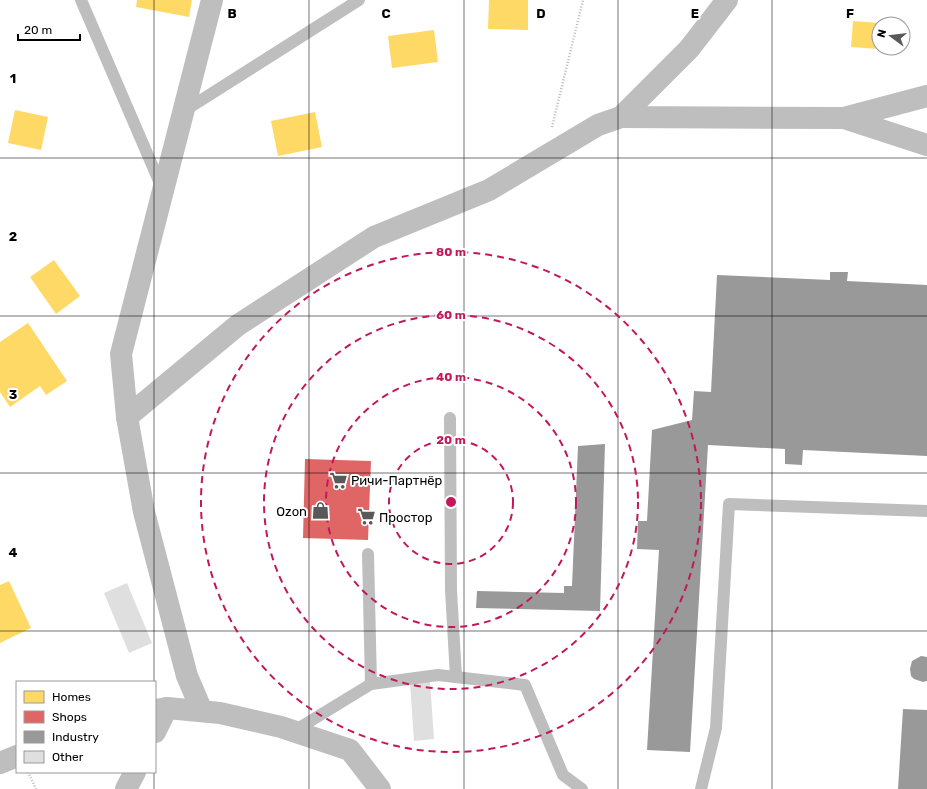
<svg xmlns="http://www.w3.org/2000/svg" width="927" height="789" viewBox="0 0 927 789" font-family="Rubik,sans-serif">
	<rect width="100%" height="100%" fill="#fff"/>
	<g fill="#ffd966">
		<polygon points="137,0 192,0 189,17 136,7"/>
		<polygon points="489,0 528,0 528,30 488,29"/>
		<polygon points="853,21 879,23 879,49 851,47"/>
		<polygon points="434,30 438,62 392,68 388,36"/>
		<polygon points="15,110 48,117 41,150 8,143"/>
		<polygon points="315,112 322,147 278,156 271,121"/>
		<polygon points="54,260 80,296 56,314 30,277"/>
		<polygon points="28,323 67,381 46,395 40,386 10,407 0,392 0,342"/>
		<polygon points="9,581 31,628 0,643 0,585"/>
	</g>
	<polygon fill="#e06666" points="305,459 371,461 368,540 303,538"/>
	<g fill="#999">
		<polygon points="830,272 848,272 847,281 927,285 927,456 803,450 802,465 785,464 785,449 708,445 690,752 647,750 659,550 637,549 638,521 647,521 652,430 692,420 694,391 711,392 717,275 830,280"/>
		<polygon points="605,444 600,611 476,608 477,591 564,593 564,586 572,586 578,446"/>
		<polygon points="921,656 927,657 927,681 923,682 914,679 911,676 910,669 912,661"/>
		<polygon points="903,709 927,710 927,789 898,789"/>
	</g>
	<g fill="#dfdfdf">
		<polygon points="127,583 152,643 129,653 104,593"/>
		<polygon points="430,681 434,739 414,741 410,682"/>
	</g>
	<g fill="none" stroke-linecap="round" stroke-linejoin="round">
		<g stroke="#b9b9b9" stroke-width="2.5" stroke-dasharray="1 2" stroke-linecap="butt">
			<polyline points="552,127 583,0"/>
			<polyline points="28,772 36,789"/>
		</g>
		<g stroke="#bebebe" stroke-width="12">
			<polyline points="81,0 162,188"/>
			<polyline points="184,111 359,0"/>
			<polyline points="450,418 451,590 456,677"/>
			<polyline points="368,554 371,684"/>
			<polyline points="294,731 371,684 438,675 525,685 563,775 582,789"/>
			<polyline points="701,789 716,728 729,504 927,511"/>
		</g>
		<g stroke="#bebebe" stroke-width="22">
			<polyline points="727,0 689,49 621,117 844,118 927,145"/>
			<polyline points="844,118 927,96"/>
			<polyline points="127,417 238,325 374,237 489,190 598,125 621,117"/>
			<polyline points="155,710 167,708 220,713 281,727 350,750 380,789"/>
			<polyline points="202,711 187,676 144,512 127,417 121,354 212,0"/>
			<polyline points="155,732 167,708"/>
			<polyline points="0,763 17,756"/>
			<polyline points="126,789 135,772"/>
		</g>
	</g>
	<path fill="none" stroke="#000" stroke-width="1" stroke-opacity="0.55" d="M 154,0 L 154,682M 309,0 L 309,789M 464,0 L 464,789M 618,0 L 618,789M 772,0 L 772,789M 0,158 L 927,158M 0,316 L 927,316M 0,473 L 927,473M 0,631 L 927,631M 154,772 L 154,789"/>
	<g fill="none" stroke="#c2185b" stroke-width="2" stroke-dasharray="7 5">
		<circle cx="451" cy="502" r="62"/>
		<circle cx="451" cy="502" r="125"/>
		<circle cx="451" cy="502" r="187"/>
		<circle cx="451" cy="502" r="250"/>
	</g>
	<defs>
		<symbol id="supermarket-bare" viewBox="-9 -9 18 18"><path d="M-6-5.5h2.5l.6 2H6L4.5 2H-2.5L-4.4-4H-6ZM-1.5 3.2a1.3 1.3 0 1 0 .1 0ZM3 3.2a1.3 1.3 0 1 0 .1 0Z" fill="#595959" stroke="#fff" stroke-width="2.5" paint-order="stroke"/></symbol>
		<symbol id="shop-bare" viewBox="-9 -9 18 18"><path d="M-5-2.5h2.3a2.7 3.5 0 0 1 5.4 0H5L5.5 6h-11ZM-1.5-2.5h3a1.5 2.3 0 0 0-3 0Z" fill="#595959" stroke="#fff" stroke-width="2.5" paint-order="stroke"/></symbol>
	</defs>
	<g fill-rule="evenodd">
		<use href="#supermarket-bare" x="326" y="468" width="25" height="25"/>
		<use href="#shop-bare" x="308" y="498" width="25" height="25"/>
		<use href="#supermarket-bare" x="354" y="504" width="25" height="25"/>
	</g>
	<g text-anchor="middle" stroke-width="4" stroke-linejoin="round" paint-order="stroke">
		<g font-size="13" fill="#000" stroke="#fff" text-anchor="start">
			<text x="351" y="485">Ричи-Партнёр</text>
			<text x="307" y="516" text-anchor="end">Ozon</text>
			<text x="379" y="522">Простор</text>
		</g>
	</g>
	<g font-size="13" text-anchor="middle" font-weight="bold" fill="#000" stroke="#fff" stroke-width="4" stroke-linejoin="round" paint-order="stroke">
		<text x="232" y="18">B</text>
		<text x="386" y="18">C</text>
		<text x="541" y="18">D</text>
		<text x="695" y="18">E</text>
		<text x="850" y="18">F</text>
		<text x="13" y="83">1</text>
		<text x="13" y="241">2</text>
		<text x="13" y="399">3</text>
		<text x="13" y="557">4</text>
	</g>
	<circle cx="451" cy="502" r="6" fill="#c2185b" stroke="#fff" stroke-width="2"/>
	<g font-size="12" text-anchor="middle" font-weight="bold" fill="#c2185b" stroke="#fff" stroke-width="4" stroke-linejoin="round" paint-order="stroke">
		<text x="451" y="256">80 m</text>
		<text x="451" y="319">60 m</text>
		<text x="451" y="381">40 m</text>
		<text x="451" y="444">20 m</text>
	</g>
	<rect x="16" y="681" width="140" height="92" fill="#ffffff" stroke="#999999"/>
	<rect x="24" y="691" width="20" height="12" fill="#ffd966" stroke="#999999"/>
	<text x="52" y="701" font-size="12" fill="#000000">Homes</text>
	<rect x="24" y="711" width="20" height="12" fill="#e06666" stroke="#999999"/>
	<text x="52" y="721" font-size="12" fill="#000000">Shops</text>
	<rect x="24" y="731" width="20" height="12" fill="#999999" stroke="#999999"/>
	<text x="52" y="741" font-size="12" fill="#000000">Industry</text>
	<rect x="24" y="751" width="20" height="12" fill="#dfdfdf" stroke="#999999"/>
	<text x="52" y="761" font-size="12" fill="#000000">Other</text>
	<g transform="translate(891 36) rotate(285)"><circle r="19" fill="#ffffff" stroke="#999999"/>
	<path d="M0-3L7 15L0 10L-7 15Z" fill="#595959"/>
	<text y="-6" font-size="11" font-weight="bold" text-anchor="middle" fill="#000000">N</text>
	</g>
	<path d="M18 34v6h62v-6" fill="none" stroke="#000000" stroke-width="2"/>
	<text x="24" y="34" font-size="12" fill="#000000" stroke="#ffffff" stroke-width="3" paint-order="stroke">20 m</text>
</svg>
